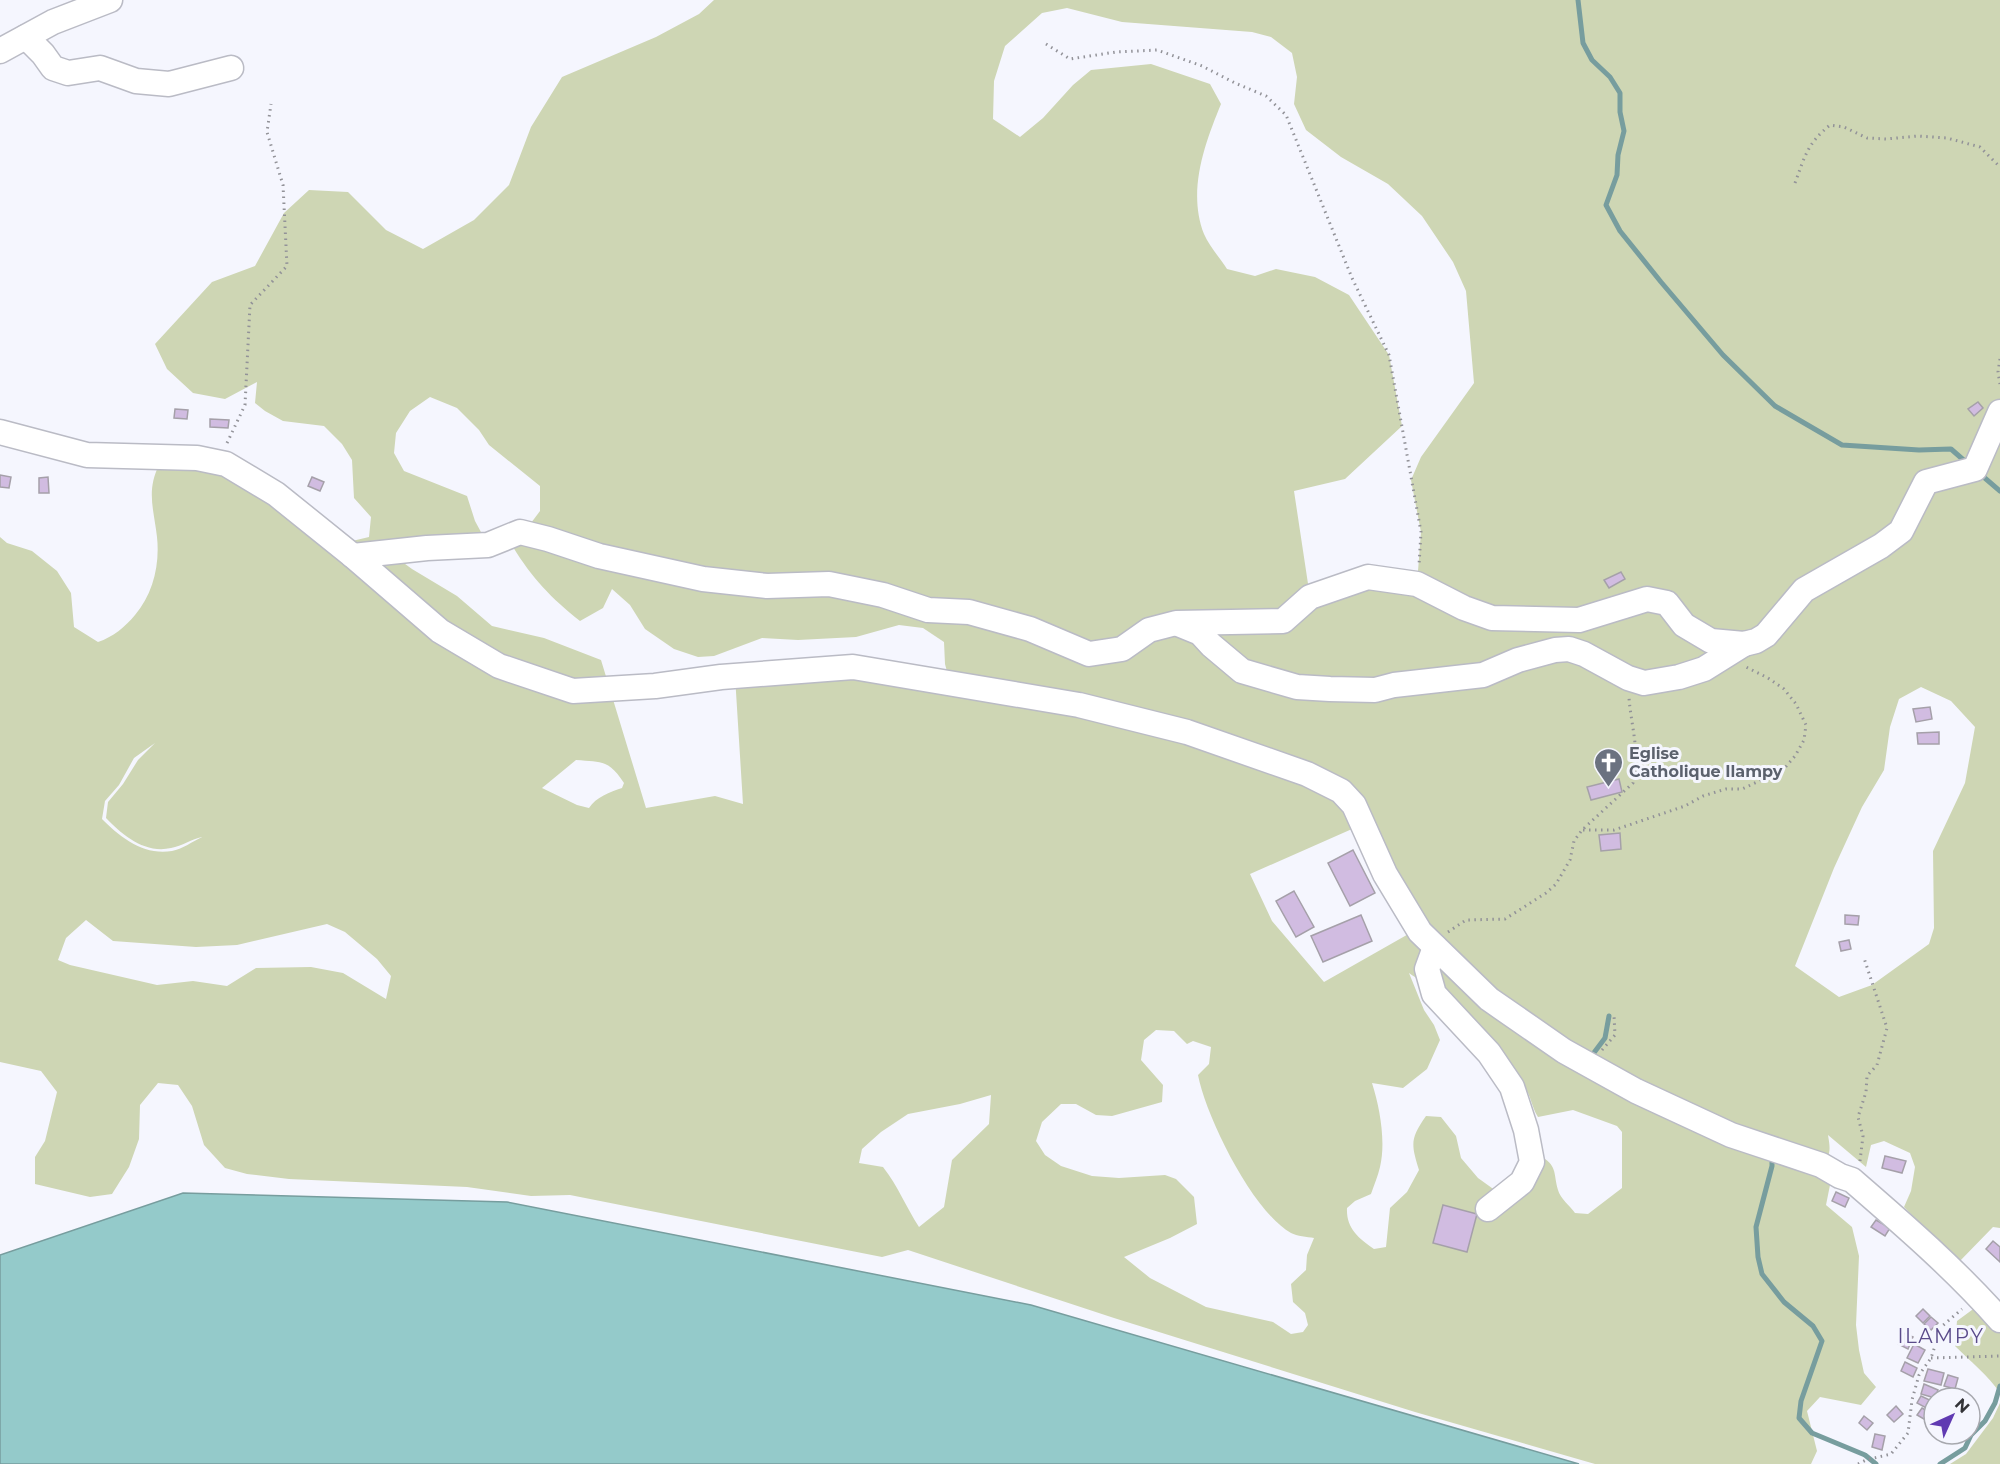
<svg xmlns="http://www.w3.org/2000/svg" width="2000" height="1464" viewBox="0 0 2000 1464" font-family="Montserrat,sans-serif">
	<rect width="100%" height="100%" fill="#f5f6fe"/>
	<g fill="#ced6b4" fill-rule="evenodd">
		<path d="M 714,0 L 2000,0 L 2000,1228 L 1993,1227 L 1958,1263 L 1904,1207 L 1911,1191 L 1915,1167 L 1910,1153 L 1884,1141 L 1871,1145 L 1866,1167 L 1828,1135 C 1830,1147 1832,1156 1821,1165 L 1840,1176 L 1831,1180 L 1826,1205 L 1852,1227 L 1859,1256 L 1856,1325 L 1859,1350 L 1864,1373 L 1876,1387 L 1861,1405 L 1820,1397 L 1807,1411 L 1817,1451 L 1811,1464 L 1595,1464 L 1415,1412 L 1114,1318 L 908,1250 L 882,1257 L 570,1195 L 531,1196 L 467,1187 L 289,1179 L 247,1174 L 225,1168 L 204,1145 L 192,1106 L 178,1085 L 158,1083 L 140,1105 L 139,1139 L 129,1167 L 112,1194 L 90,1197 L 35,1184 L 35,1157 L 45,1141 L 57,1092 L 41,1071 L 0,1062 L 0,537 L 7,543 L 32,551 L 57,571 L 71,593 L 74,627 L 98,642 C 113,637 125,627 135,615 C 153,594 160,565 157,537 C 154,510 146,491 159,465 L 187,463 L 225,470 L 256,489 L 327,547 L 369,537 L 371,517 L 354,498 L 352,460 L 342,444 L 324,426 L 283,421 L 265,411 L 255,403 L 257,382 L 225,399 L 193,393 L 167,369 L 155,344 L 212,282 L 255,266 L 284,213 L 309,190 L 348,192 L 386,230 L 423,249 L 474,220 L 509,185 L 531,127 L 562,77 L 656,37 L 699,14 ZM 1067,8 L 1122,22 L 1252,32 L 1271,37 L 1292,53 L 1297,77 L 1294,104 L 1306,130 L 1341,157 L 1388,184 L 1422,216 L 1453,262 L 1466,291 L 1474,383 L 1421,457 L 1411,480 L 1421,532 L 1417,584 L 1368,577 L 1310,597 L 1294,491 L 1345,479 L 1402,426 L 1389,355 L 1349,295 L 1315,277 L 1276,269 L 1255,276 L 1227,269 C 1220,258 1209,246 1204,234 C 1187,191 1205,143 1221,104 L 1210,84 L 1151,64 L 1091,70 L 1073,85 L 1043,118 L 1020,137 L 993,119 L 994,81 L 1005,46 L 1042,13 ZM 430,397 L 457,408 L 479,430 L 489,445 L 540,486 L 540,511 L 513,547 C 532,578 551,598 580,621 L 603,608 L 612,589 L 630,605 L 645,629 L 674,649 L 698,657 L 714,656 L 762,638 L 798,640 L 856,637 L 899,625 L 923,628 L 944,642 L 945,664 L 950,683 L 1079,705 L 1187,732 L 1307,774 L 1341,791 L 1354,805 L 1385,874 L 1420,932 L 1433,946 L 1414,939 L 1412,932 L 1324,982 L 1272,921 L 1250,874 L 1352,829 L 1347,813 L 1332,798 L 1304,783 L 1162,734 L 1124,723 L 999,697 L 891,682 L 884,672 L 853,667 L 735,676 L 743,804 L 715,796 L 646,808 L 601,660 L 544,638 L 492,626 L 457,596 L 412,569 L 390,553 L 427,548 L 488,545 L 475,521 L 467,496 L 404,471 L 394,453 L 396,433 L 410,411 ZM 1921,687 L 1951,701 L 1975,727 L 1965,783 L 1933,851 L 1934,928 L 1929,944 L 1872,985 L 1839,997 L 1795,966 L 1834,868 L 1862,807 L 1884,770 L 1890,727 L 1899,699 ZM 155,743 L 138,760 L 123,784 L 108,802 L 106,818 C 122,835 145,854 171,848 C 182,846 192,839 202,837 C 192,842 182,849 172,851 C 144,856 120,837 102,819 L 105,801 L 119,785 L 134,758 ZM 576,760 C 602,762 609,760 624,783 L 622,788 C 610,792 596,797 589,808 L 577,805 L 542,788 ZM 86,920 L 113,941 L 196,947 L 237,945 L 327,924 L 345,932 L 377,959 L 391,976 L 386,999 L 343,973 L 311,967 L 256,968 L 227,986 L 193,981 L 157,985 L 70,965 L 58,960 L 66,938 ZM 1409,973 C 1424,984 1465,1003 1472,1017 C 1476,1024 1476,1031 1481,1039 C 1480,1044 1476,1048 1477,1052 C 1477,1065 1502,1082 1512,1087 L 1516,1081 C 1532,1089 1529,1103 1538,1117 L 1573,1110 L 1617,1126 L 1622,1132 L 1622,1188 L 1588,1214 L 1575,1213 C 1570,1206 1560,1198 1558,1190 C 1553,1172 1558,1166 1539,1155 L 1532,1162 L 1522,1182 L 1503,1196 L 1478,1178 L 1461,1158 L 1456,1136 L 1441,1117 L 1426,1116 C 1410,1139 1411,1144 1419,1170 L 1407,1192 L 1390,1208 L 1386,1247 L 1374,1249 C 1358,1238 1346,1228 1347,1208 L 1355,1201 L 1371,1194 C 1374,1185 1378,1176 1380,1167 C 1386,1142 1380,1108 1372,1083 L 1403,1088 L 1427,1069 L 1440,1040 L 1434,1025 L 1424,1010 ZM 1156,1030 L 1174,1031 L 1187,1044 L 1193,1041 L 1211,1047 L 1209,1064 L 1198,1075 C 1206,1117 1253,1212 1291,1233 C 1297,1236 1307,1237 1314,1238 L 1307,1255 L 1306,1270 L 1291,1284 L 1293,1302 L 1305,1313 L 1308,1325 L 1303,1332 L 1291,1334 L 1273,1322 L 1206,1307 L 1150,1278 L 1124,1257 L 1170,1238 L 1197,1224 L 1194,1197 L 1176,1179 L 1165,1175 L 1119,1178 L 1092,1176 L 1061,1166 L 1045,1155 L 1036,1141 L 1042,1122 L 1061,1104 L 1076,1104 L 1096,1115 L 1112,1116 L 1162,1102 L 1163,1085 L 1141,1060 L 1144,1040 ZM 991,1095 L 989,1124 L 952,1160 L 944,1207 L 919,1227 C 906,1207 898,1186 883,1167 L 859,1163 L 862,1149 L 881,1132 L 908,1114 L 960,1104 Z"/>
		<path d="M 1976,1307 L 2000,1333 L 2000,1393 C 1988,1375 1970,1361 1955,1346 L 1957,1321 Z"/>
		<polygon points="2000,1403 2000,1464 1950,1464 1966,1454 1993,1418"/>
	</g>
	<polygon fill="#94caca" stroke="#779d9e" stroke-width="1.5" points="183,1193 507,1202 1031,1305 1579,1464 0,1464 0,1255"/>
	<g fill="none" stroke-linecap="round" stroke-linejoin="round">
		<g stroke="#779d9e" stroke-width="5">
			<polyline points="1578,0 1583,43 1592,60 1610,77 1620,93 1620,112 1624,131 1618,155 1617,175 1606,205 1620,231 1661,282 1723,355 1775,406 1842,445 1919,450 1951,449 1967,463"/>
			<polyline points="1979,473 2000,491"/>
			<polyline points="1590,1058 1605,1038 1609,1016"/>
			<polyline points="1772,1156 1772,1166 1756,1227 1758,1257 1762,1274 1784,1302 1813,1326 1822,1341 1801,1401 1799,1418 1812,1433 1865,1455 1876,1464"/>
			<polyline points="1940,1464 1965,1448 1971,1435 1985,1421 1995,1403 2000,1386"/>
		</g>
	</g>
	<g fill="#d1bce1" stroke="#a5a0a9" stroke-width="1.5">
		<polygon points="1978,402 1983,408 1974,416 1968,409"/>
		<polygon points="175,409 188,410 187,419 174,418"/>
		<polygon points="210,419 229,420 228,428 210,427"/>
		<polygon points="0,475 11,477 9,488 0,487"/>
		<polygon points="48,477 49,493 39,493 39,478"/>
		<polygon points="312,477 324,482 320,491 308,486"/>
		<polygon points="1621,572 1625,579 1609,588 1604,580"/>
		<polygon points="1930,707 1932,719 1916,722 1913,709"/>
		<polygon points="1939,732 1939,744 1918,744 1917,733"/>
		<polygon points="1619,779 1622,792 1591,800 1587,787"/>
		<polygon points="1620,833 1621,849 1601,851 1599,835"/>
		<polygon points="1353,850 1375,893 1350,906 1328,863"/>
		<polygon points="1294,891 1314,927 1296,937 1276,901"/>
		<polygon points="1361,915 1372,941 1323,962 1311,936"/>
		<polygon points="1845,915 1859,916 1858,925 1845,924"/>
		<polygon points="1849,940 1851,949 1841,951 1839,942"/>
		<polygon points="1885,1156 1906,1161 1902,1173 1882,1168"/>
		<polygon points="1836,1192 1849,1198 1845,1207 1832,1201"/>
		<polygon points="1443,1205 1477,1214 1467,1252 1433,1243"/>
		<polygon points="1876,1220 1890,1228 1885,1236 1871,1227"/>
		<polygon points="1993,1241 2000,1247 2000,1262 1986,1249"/>
		<polygon points="1923,1309 1930,1316 1923,1323 1916,1316"/>
		<polygon points="1931,1317 1938,1323 1931,1330 1924,1324"/>
		<polygon points="1903,1333 1913,1337 1908,1349 1898,1344"/>
		<polygon points="1914,1344 1925,1350 1918,1363 1907,1358"/>
		<polygon points="1905,1362 1917,1368 1913,1377 1901,1371"/>
		<polygon points="1928,1369 1944,1373 1941,1385 1924,1381"/>
		<polygon points="1948,1375 1958,1378 1955,1389 1944,1386"/>
		<polygon points="1924,1384 1938,1390 1935,1398 1921,1394"/>
		<polygon points="1921,1396 1934,1402 1930,1410 1917,1403"/>
		<polygon points="1896,1406 1903,1414 1894,1422 1887,1415"/>
		<polygon points="1922,1408 1934,1415 1929,1422 1917,1415"/>
		<polygon points="1864,1416 1873,1423 1867,1430 1859,1423"/>
		<polygon points="1875,1434 1885,1436 1882,1450 1872,1447"/>
	</g>
	<g fill="none" stroke-linecap="round" stroke-linejoin="round">
		<defs>
			<g id="minor">
				<polyline points="26,37 43,54 53,68 68,73 100,68 136,81 169,84 231,68"/>
				<polyline points="0,51 53,22 110,0"/>
				<path d="M 0,432 L 87,455 L 197,458 L 226,464 L 276,494 L 353,556 L 440,631 L 499,666 L 573,691 L 655,686 L 721,677 L 853,667 L 1079,705 L 1187,732 L 1307,774 L 1341,791 L 1354,805 L 1385,874 L 1420,932 L 1489,999 L 1564,1051 L 1636,1091 L 1731,1135 L 1821,1165 L 1840,1176 L 1852,1180 C 1904,1225 1955,1269 2000,1320"/>
				<polyline points="353,556 427,548 488,545 520,532 548,539 599,556 703,579 767,586 829,584 883,595 928,610 969,612 1030,629 1089,654 1122,649 1149,630 1176,623 1283,621 1310,597 1368,577 1417,584 1464,608 1492,618 1579,620 1647,599 1667,603 1684,625 1711,641 1744,644 1756,641 1766,635 1804,590 1881,546 1901,531 1926,482 1975,469 2000,412"/>
				<polyline points="1178,624 1200,633 1211,645 1242,671 1297,687 1330,689 1375,690 1394,685 1483,675 1518,660 1555,650 1569,649 1584,654 1628,678 1644,683 1679,677 1704,669 1744,644"/>
				<polyline points="1435,947 1427,969 1434,994 1489,1053 1512,1087 1526,1130 1532,1162 1522,1182 1488,1209"/>
			</g>
		</defs>
		<use href="#minor" stroke="#babbc5" stroke-width="27"/>
		<g stroke="#929298" stroke-width="3" stroke-dasharray="1.5 4.5" stroke-linecap="butt">
			<polyline points="1046,44 1070,59 1116,52 1157,50 1202,66 1235,83 1266,96 1286,115 1352,278 1389,355 1421,532 1419,565"/>
			<path d="M 1795,183 C 1805,156 1807,144 1830,125 L 1844,127 L 1867,138 L 1886,139 L 1918,136 L 1947,138 L 1980,147 L 2000,167"/>
			<polyline points="2000,359 1998,372 2000,384"/>
			<polyline points="227,443 245,405 250,305 287,266 283,185 267,132 271,104"/>
			<polyline points="1583,830 1614,830 1685,806 1703,796 1726,789 1742,789 1783,770 1795,756 1804,740 1806,725 1796,704 1784,689 1768,678 1744,666"/>
			<path d="M 1448,932 L 1466,920 L 1505,919 L 1546,893 L 1556,884 L 1570,860 L 1574,841 L 1582,830 L 1633,783 C 1641,757 1631,725 1629,698"/>
			<polyline points="1602,1050 1615,1035 1614,1015"/>
			<polyline points="1860,1161 1863,1136 1858,1117 1866,1092 1867,1076 1877,1065 1887,1028 1864,958"/>
			<polyline points="1931,1358 2000,1356"/>
			<polyline points="1858,1464 1866,1460 1891,1454 1908,1433 1912,1400 1919,1375 1931,1358 1936,1343 1934,1333 1962,1309"/>
		</g>
		<use href="#minor" stroke="#fff" stroke-width="24"/>
	</g>
	<defs>
		<symbol id="church-pin" viewBox="-11 -11 22 30"><path d="M0 17L-7.5 6A9.5 9.5 0 1 1 7.5 6Z" fill="#6b7280" stroke="#f5f6fe"/><path d="M-1.2-6h2.4v3.5h3.3v2.4h-3.3V6h-2.4V-.1h-3.3v-2.4h3.3Z" fill="#fff"/></symbol>
	</defs>
	<g fill-rule="evenodd">
		<use href="#church-pin" x="1592" y="746" width="33" height="45"/>
	</g>
	<g text-anchor="middle" stroke-width="6" stroke-linejoin="round" paint-order="stroke">
		<g font-size="16" font-weight="bold" fill="#5b616d" stroke="#f5f6fe" text-anchor="start">
			<text x="1629" y="759">Eglise<tspan x="1629" dy="18">Catholique Ilampy</tspan></text>
		</g>
		<g font-size="20" letter-spacing="1.5" fill="#5a4b8a" stroke="#f5f6fe">
			<text x="1941" y="1343">ILAMPY</text>
		</g>
	</g>
	<g transform="translate(1952 1416) rotate(45)"><circle r="28" fill="#f5f6fe" stroke="#a7a8ae" stroke-width="1.5"/>
	<path d="M0-4.5L10 22L0 15L-10 22Z" fill="#603ab2"/>
	<text y="-9" font-size="16" font-weight="bold" text-anchor="middle" fill="#333337">N</text>
	</g>
</svg>
